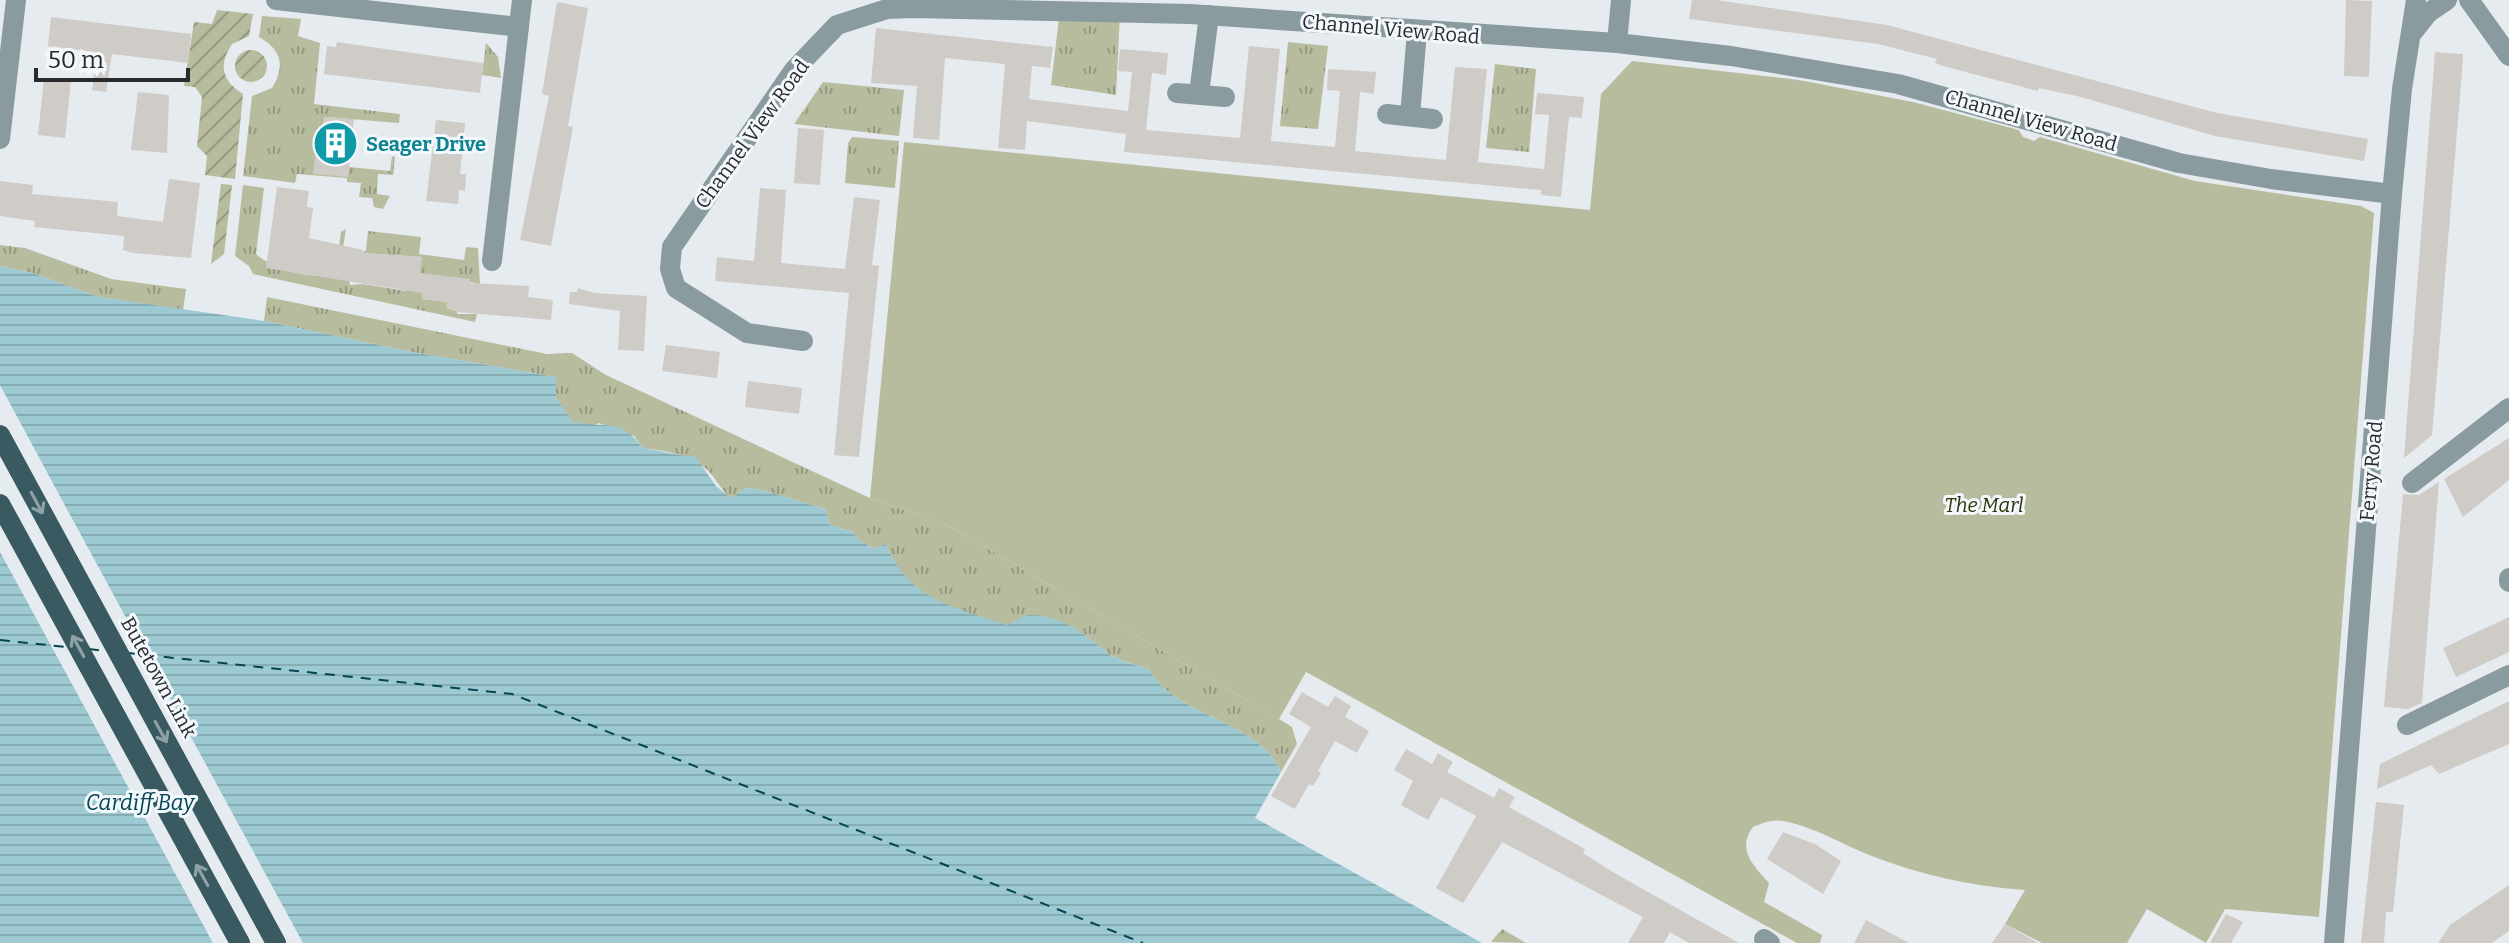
<svg xmlns="http://www.w3.org/2000/svg" width="2509" height="943" viewBox="0 0 2509 943" font-family="Bitter,serif">
	<defs>
		<pattern id="grass-tufts" width="24" height="20" patternUnits="userSpaceOnUse" patternTransform="scale(2)"><rect width="24" height="20" fill="#b7bc9e"/><path d="M3 7l-1-3M5 7V3M7 7l1-3M15 17l-1-3M17 17v-4M19 17l1-3" fill="none" stroke="#959981"/></pattern>
		<pattern id="garden-furrows" width="10" height="10" patternUnits="userSpaceOnUse" patternTransform="scale(2)"><rect width="10" height="10" fill="#b7bc9e"/><path d="M-1 1l2-2M0 10L10 0M9 11l2-2" fill="none" stroke="#959981"/></pattern>
		<pattern id="water-rules" width="6" height="5" patternUnits="userSpaceOnUse" patternTransform="scale(2)"><rect width="6" height="5" fill="#9dc9d2"/><path d="M0 2.5h6" fill="none" stroke="#87adb4"/></pattern>
	</defs>
	<rect width="100%" height="100%" fill="#e6ebf0"/>
	<g fill="url(#grass-tufts)">
		<polygon points="1060,10 1120,13 1116,95 1051,85"/>
		<path d="M 262,16 L 301,19 L 298,36 L 320,43 L 314,104 L 400,114 L 399,123 L 325,117 L 323,126 L 319,126 L 320,149 L 316,149 L 315,162 L 348,177 L 349,167 L 390,171 L 392,156 L 395,157 L 393,175 L 378,174 L 377,194 L 390,196 L 383,209 L 374,207 L 372,198 L 359,197 L 361,183 L 347,182 L 347,178 L 297,174 L 295,183 L 243,176 L 252,96 L 272,88 C 286,66 281,49 259,37 Z"/>
		<polygon points="1288,42 1328,46 1318,129 1280,126"/>
		<polygon points="486,43 498,57 501,78 482,75"/>
		<polygon points="1495,64 1536,69 1529,152 1486,148"/>
		<polygon points="823,82 904,90 899,136 794,124"/>
		<polygon points="852,137 899,141 895,188 845,183 848,143"/>
		<path d="M 243,185 L 264,188 L 256,254 C 275,271 311,278 335,276 L 341,232 L 346,229 L 343,248 L 350,285 L 363,284 L 406,291 L 422,257 L 362,253 L 366,250 L 368,231 L 421,237 L 419,254 L 464,260 L 466,247 L 478,248 L 480,284 L 470,282 L 470,279 L 424,280 L 422,299 L 447,302 L 458,309 L 457,314 L 477,314 L 475,322 L 253,274 L 249,266 L 235,256 Z"/>
		<polygon points="0,245 25,248 111,279 186,289 183,310 99,297 32,273 0,266"/>
		<path d="M 267,297 L 547,354 L 572,353 L 606,375 L 870,498 L 949,526 L 1279,719 L 1292,727 L 1297,744 L 1281,772 C 1257,719 1176,717 1148,669 C 1134,664 1115,660 1103,650 C 1090,638 1076,628 1057,621 C 1042,616 1024,626 1009,625 C 987,623 933,603 916,590 C 901,579 893,561 886,544 L 874,549 L 858,539 L 853,532 L 830,525 L 825,509 L 762,490 L 746,488 L 731,498 C 718,487 715,476 705,468 C 690,455 662,450 643,448 L 634,436 L 599,423 L 592,426 L 572,422 L 556,398 L 556,377 L 412,352 L 264,321 Z"/>
		<polygon points="1502,929 1526,943 1491,942"/>
	</g>
	<path fill="#b7bc9e" d="M 1632,61 L 1799,80 L 1913,102 L 2019,130 L 2023,137 L 2034,141 L 2040,137 L 2195,181 L 2361,206 L 2374,213 L 2319,917 L 2225,909 L 2206,943 L 2147,909 L 2127,943 L 2042,943 L 2005,924 L 2025,890 C 1971,886 1919,875 1869,855 C 1842,844 1812,826 1783,821 C 1773,819 1762,823 1753,827 C 1736,850 1754,866 1769,883 L 1764,902 L 1822,935 L 1820,943 L 1797,943 L 1306,672 L 1279,719 L 949,526 L 870,498 L 904,142 L 1590,210 L 1601,94 Z"/>
	<g fill="url(#garden-furrows)">
		<path d="M 217,10 L 253,14 L 249,36 L 232,44 C 218,65 222,81 243,94 L 235,179 L 205,175 L 207,156 L 197,146 L 202,97 L 195,87 L 184,86 L 194,22 L 212,24 Z"/>
		<circle cx="251" cy="66" r="16"/>
		<polygon points="221,184 232,185 224,254 211,264"/>
	</g>
	<path fill="url(#water-rules)" d="M 0,266 L 32,273 L 99,297 L 264,321 L 412,352 L 556,377 L 556,398 L 573,422 C 605,429 619,416 643,448 C 661,450 677,457 695,456 L 716,486 L 731,498 L 746,488 L 762,490 L 825,509 L 830,525 L 853,532 L 858,539 L 874,549 L 886,544 C 908,600 955,608 1008,625 C 1015,621 1024,615 1031,615 C 1056,614 1086,634 1102,649 C 1113,660 1134,664 1148,669 C 1176,717 1257,719 1281,772 L 1255,818 L 1482,943 L 0,943 Z"/>
	<polygon fill="#e6ebf0" points="0,385 62,500 303,943 213,943 0,552"/>
	<g fill="none" stroke-linecap="round" stroke-linejoin="round">
		<g stroke="#034651" stroke-width="2" stroke-dasharray="10 8" stroke-linecap="butt">
			<polyline points="0,640 66,647"/>
			<polyline points="89,649 106,651"/>
			<polyline points="128,653 512,694 1143,943"/>
		</g>
	</g>
	<g fill="#cfcbc6">
		<polygon points="1692,0 1716,0 1887,25 2217,113 2368,139 2364,161 2215,136 2081,97 2039,88 2038,91 1943,66 1935,63 1937,59 1878,44 1689,19"/>
		<polygon points="2346,0 2372,1 2369,77 2344,76"/>
		<polygon points="557,2 588,8 568,126 573,127 551,246 520,240 549,96 542,94"/>
		<polygon points="51,17 191,34 188,63 112,54 106,92 92,90 97,52 48,46"/>
		<polygon points="876,28 1053,47 1050,68 1032,66 1029,99 1128,111 1132,72 1118,71 1120,49 1168,53 1166,75 1152,73 1146,130 1240,138 1249,46 1280,49 1271,141 1335,147 1340,91 1327,90 1328,69 1376,72 1374,94 1360,92 1355,151 1446,160 1455,67 1487,69 1478,162 1544,169 1549,115 1535,114 1537,93 1584,97 1582,118 1569,117 1561,197 1541,195 1541,190 1124,152 1126,134 1027,121 1025,150 998,148 1005,64 945,58 939,140 913,138 917,86 871,83"/>
		<polygon points="337,42 483,63 480,93 324,74 327,46 336,47"/>
		<polygon points="2435,52 2463,54 2462,71 2432,435 2404,458"/>
		<polygon points="44,78 71,81 65,138 38,135"/>
		<polygon points="138,92 169,95 167,153 131,150"/>
		<polygon points="324,117 354,119 348,177 313,174 319,126 323,126"/>
		<polygon points="436,120 465,123 460,174 466,174 465,191 459,190 458,204 426,201"/>
		<polygon points="798,128 824,130 820,185 794,183"/>
		<polygon points="169,179 200,183 191,258 133,253 123,250 124,236 34,227 35,221 0,216 0,181 33,185 32,194 118,202 117,216 163,222"/>
		<polygon points="277,187 309,191 307,207 313,208 309,238 363,250 362,253 422,257 420,273 470,279 470,283 529,286 528,297 553,300 551,320 457,312 446,308 447,302 422,299 422,293 266,268"/>
		<polygon points="760,188 786,190 781,263 845,269 854,197 880,200 872,265 879,266 859,457 834,455 849,293 715,281 717,257 754,261"/>
		<polygon points="578,288 594,293 647,296 644,351 618,350 620,311 569,304 570,292 577,292"/>
		<polygon points="666,345 720,352 717,378 662,371"/>
		<polygon points="748,381 802,388 799,414 745,407"/>
		<polygon points="2509,438 2509,480 2463,517 2444,479"/>
		<polygon points="2439,482 2422,703 2408,709 2384,707 2403,494 2419,495"/>
		<polygon points="2509,617 2509,652 2456,677 2443,648"/>
		<polygon points="1302,692 1328,707 1335,696 1351,706 1345,717 1369,731 1357,753 1335,741 1318,771 1321,773 1313,786 1309,784 1295,809 1271,796 1311,727 1289,714"/>
		<polygon points="2509,701 2509,744 2439,774 2431,765 2377,789 2380,764"/>
		<polygon points="1406,749 1432,764 1438,753 1453,762 1447,772 1494,798 1499,788 1515,797 1509,807 1585,849 1583,853 1616,874 1739,943 1689,943 1670,932 1664,943 1628,943 1643,917 1502,842 1463,903 1436,888 1476,816 1441,797 1428,820 1401,805 1413,781 1394,770"/>
		<polygon points="2376,802 2404,805 2393,912 2386,912 2384,943 2361,943"/>
		<polygon points="1783,832 1815,844 1841,861 1823,894 1767,859"/>
		<polygon points="2509,885 2509,931 2492,943 2438,943 2450,925"/>
		<polygon points="2226,914 2243,922 2231,943 2210,943"/>
		<polygon points="1866,920 1909,943 1854,943"/>
		<polygon points="2005,924 2038,943 1992,943"/>
	</g>
	<g fill="none" stroke-linecap="round" stroke-linejoin="round">
		<g stroke="#899b9f" stroke-width="20">
			<polyline points="276,0 519,27"/>
			<polyline points="2469,0 2509,56"/>
			<polyline points="2413,32 2428,13 2447,0"/>
			<polyline points="1617,43 1621,0"/>
			<polyline points="1177,93 1225,97"/>
			<polyline points="1199,94 1209,15"/>
			<polyline points="1387,114 1433,119"/>
			<polyline points="1410,116 1417,31"/>
			<polyline points="0,139 16,0"/>
			<polyline points="492,261 522,0"/>
			<polyline points="803,341 747,333 676,288 670,269 672,247 794,70 837,25 887,9 913,8 1190,14 1617,43 1731,56 1898,84 2179,163 2271,179 2392,194"/>
			<polyline points="2412,483 2509,408"/>
			<polyline points="2509,578 2509,582"/>
			<polyline points="2407,725 2509,675"/>
			<polyline points="1764,939 1770,943"/>
			<polyline points="2334,943 2392,194 2402,89 2416,0"/>
		</g>
		<g stroke="#395a61" stroke-width="20">
			<polyline points="0,435 276,943"/>
			<polyline points="0,504 240,943"/>
		</g>
	</g>
	<defs><path id="oneway-shaft" d="M-6 0H5M1.5-3L5.5 0L1.5 3" fill="none" stroke-width="1.6" stroke-linecap="round" stroke-linejoin="round" transform="scale(2)"/></defs>
	<g stroke="#8da1a7">
		<use href="#oneway-shaft" transform="translate(37 503) rotate(62)"/>
		<use href="#oneway-shaft" transform="translate(78 646) rotate(-119)"/>
		<use href="#oneway-shaft" transform="translate(161 732) rotate(61)"/>
		<use href="#oneway-shaft" transform="translate(202 875) rotate(-119)"/>
	</g>
	<defs>
		<symbol id="building-disc" viewBox="-11 -11 22 22"><circle r="9.5" fill="#0f9aa8" stroke="#f3f8fd"/><path d="M-4-6H4V6H1V3H-1V6H-4ZM-2.5-4.3h1.7v1.8h-1.7ZM.8-4.3h1.7v1.8H.8ZM-2.5-1h1.7V.8h-1.7ZM.8-1h1.7V.8H.8Z" fill="#fff"/></symbol>
	</defs>
	<g fill-rule="evenodd">
		<use href="#building-disc" x="310" y="118" width="51" height="51"/>
	</g>
	<g text-anchor="middle" stroke-width="6" stroke-linejoin="round" paint-order="stroke">
		<g font-size="20" fill="#292a2c" stroke="#f3f8fd">
			<text transform="translate(1391 29) rotate(5)" y="7">Channel View Road</text>
			<text transform="translate(2031 120) rotate(16)" y="7">Channel View Road</text>
			<text transform="translate(752 134) rotate(-54)" y="7">Channel View Road</text>
			<text transform="translate(2371 471) rotate(-85)" y="7">Ferry Road</text>
			<text transform="translate(159 677) rotate(61)" y="7">Butetown Link</text>
		</g>
		<g font-size="20" font-weight="bold" fill="#0d838f" stroke="#f3f8fd" text-anchor="start">
			<text x="366" y="151">Seager Drive</text>
		</g>
		<g font-size="20" font-style="italic" fill="#2f3408" stroke="#f3f8fd">
			<text x="1984" y="512">The Marl</text>
		</g>
		<g font-size="22" font-style="italic" fill="#034651" stroke="#f3f8fd">
			<text x="140" y="810">Cardiff Bay</text>
		</g>
	</g>
	<path d="M36 68v12h152v-12" fill="none" stroke="#292a2c" stroke-width="4"/>
	<text x="48" y="68" font-size="24" fill="#292a2c" stroke="#f3f8fd" stroke-width="6" paint-order="stroke">50 m</text>
</svg>
